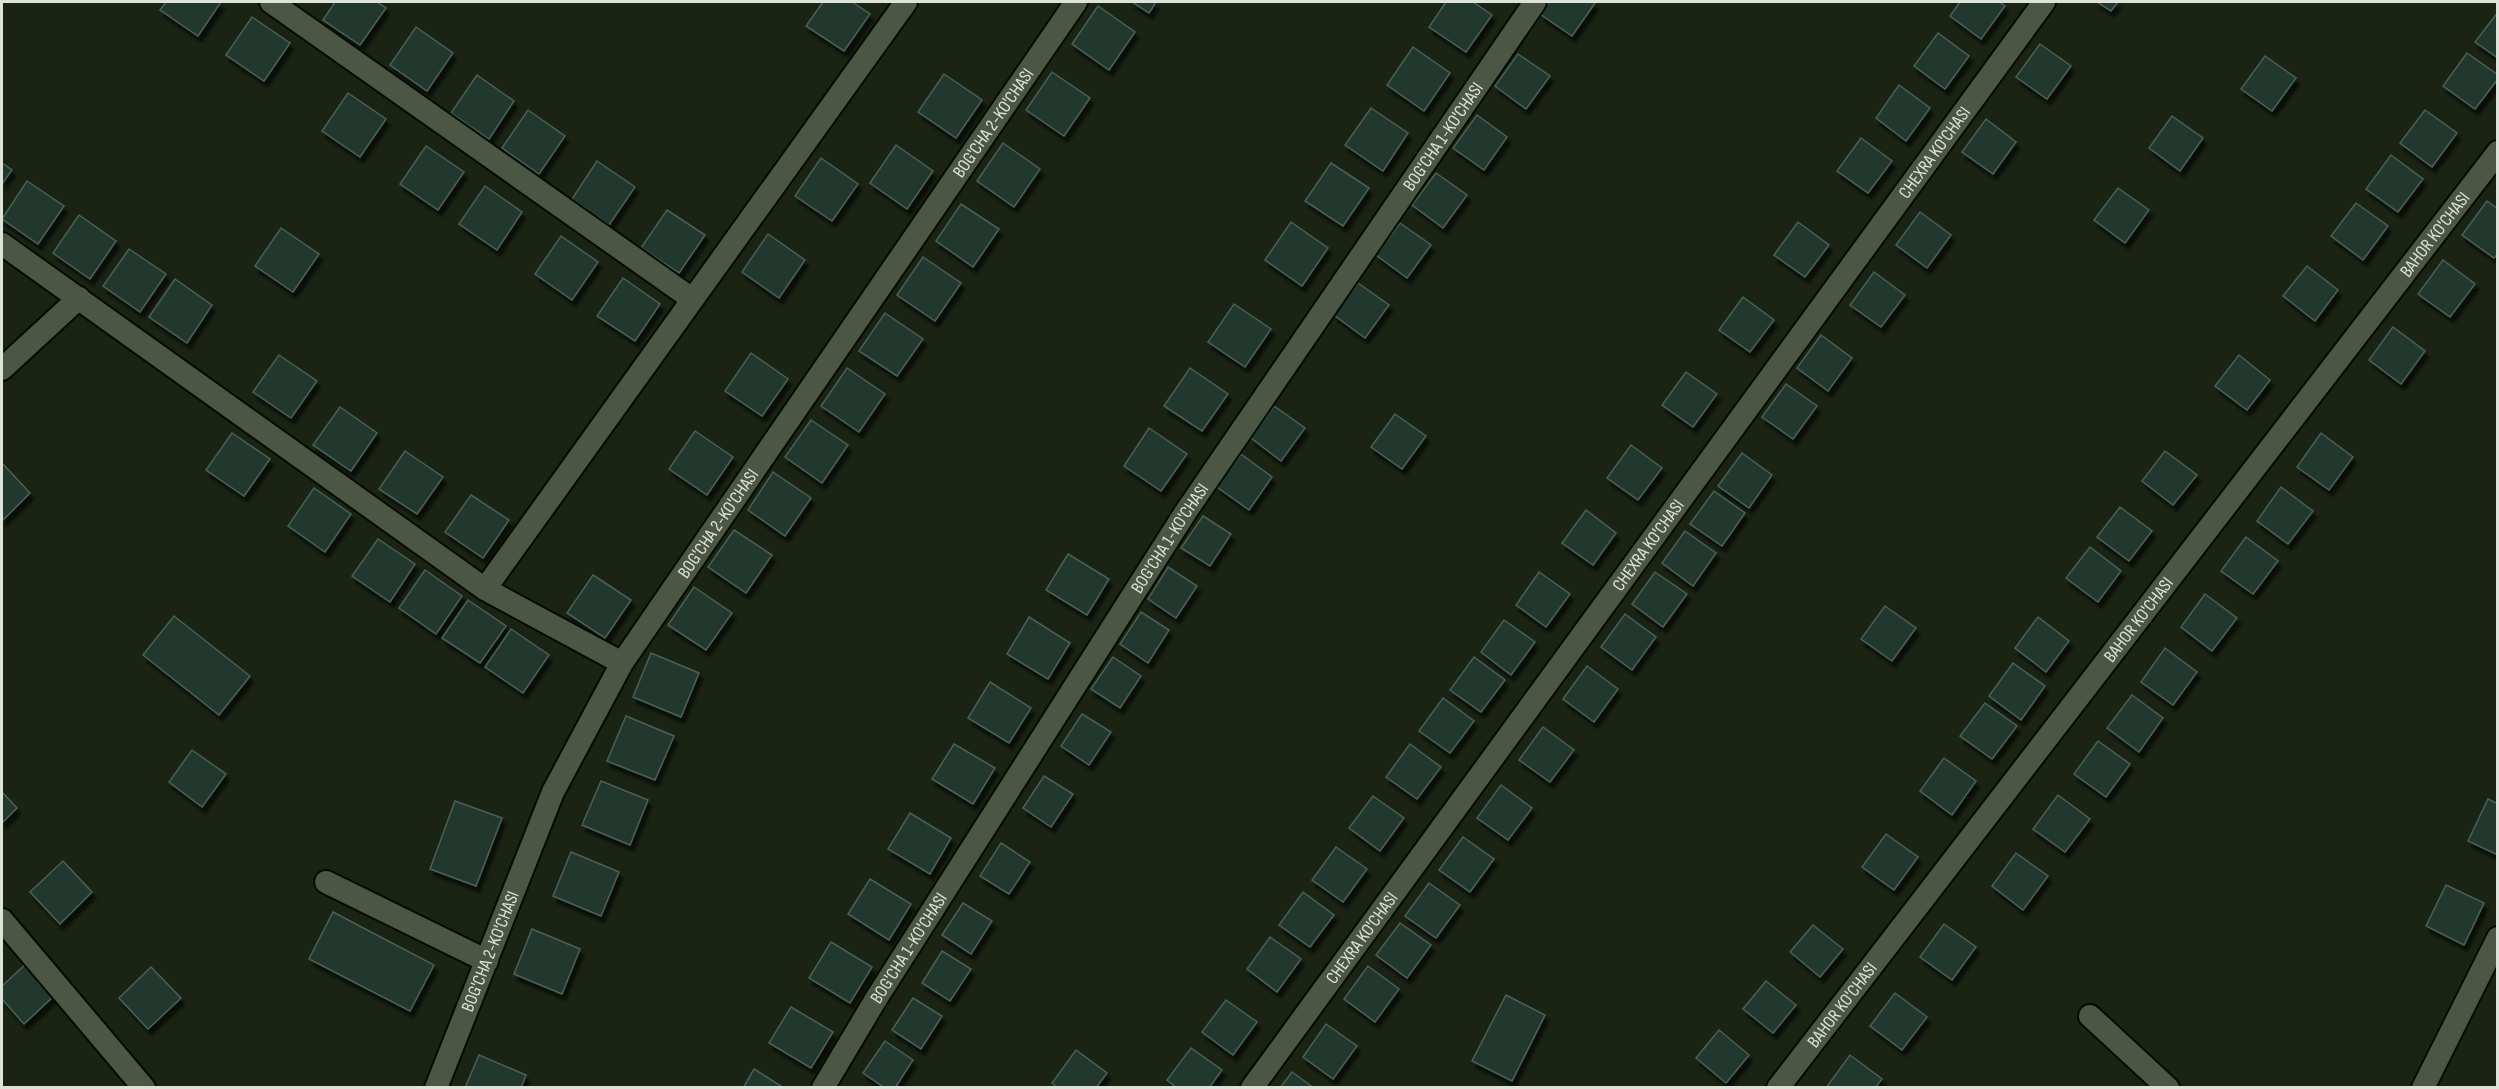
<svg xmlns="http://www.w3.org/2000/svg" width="2499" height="1089" viewBox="0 0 2499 1089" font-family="'Sofia Sans Condensed',sans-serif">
	<defs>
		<filter id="shadow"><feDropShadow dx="3.5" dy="6" stdDeviation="1.5" flood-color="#0009"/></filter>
	</defs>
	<rect width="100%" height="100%" fill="#1a2314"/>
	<g fill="#21372e" stroke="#4a6157" stroke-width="1.5" filter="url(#shadow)">
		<polygon points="166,2 221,2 198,36 160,10"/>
		<polygon points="335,2 377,2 386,8 360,45 323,20"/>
		<polygon points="823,2 852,2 870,14 844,51 806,26"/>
		<polygon points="1132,2 1156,2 1149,13"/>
		<polygon points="1446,2 1473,2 1492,15 1466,52 1429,27"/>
		<polygon points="1549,2 1593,2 1595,3 1572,36 1540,14"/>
		<polygon points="1960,2 1999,2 2005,6 1981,39 1950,16"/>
		<polygon points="2097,2 2118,2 2111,11"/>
		<polygon points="1098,6 1135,32 1109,70 1072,44"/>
		<polygon points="2498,12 2498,58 2475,42"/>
		<polygon points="252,17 290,43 264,81 226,55"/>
		<polygon points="416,27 453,53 427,91 390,65"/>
		<polygon points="1938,33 1969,56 1945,89 1914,66"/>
		<polygon points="2040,44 2071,66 2047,99 2016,77"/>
		<polygon points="1413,47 1450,73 1424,111 1387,85"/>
		<polygon points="2467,53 2498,75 2498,79 2475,109 2443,86"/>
		<polygon points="1518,54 1550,76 1526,109 1495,86"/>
		<polygon points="2265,56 2296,78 2272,111 2241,89"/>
		<polygon points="1052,72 1090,98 1064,136 1026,110"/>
		<polygon points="944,74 982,100 956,138 918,112"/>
		<polygon points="477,75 514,101 489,139 451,113"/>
		<polygon points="1899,85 1930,108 1906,141 1876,118"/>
		<polygon points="348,93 386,119 360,157 322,131"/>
		<polygon points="1371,108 1408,133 1383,171 1345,145"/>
		<polygon points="528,110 565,136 539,174 502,148"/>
		<polygon points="2425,110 2457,133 2432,167 2400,143"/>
		<polygon points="1477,115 1507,137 1484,170 1453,148"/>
		<polygon points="2172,116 2203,138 2180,171 2149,148"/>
		<polygon points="1986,119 2016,142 1993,174 1962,152"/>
		<polygon points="1861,138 1892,161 1868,193 1837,171"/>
		<polygon points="1003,143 1040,169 1014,207 977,181"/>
		<polygon points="896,145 933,171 907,209 870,183"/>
		<polygon points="426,146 464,172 438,210 400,184"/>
		<polygon points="2391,155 2423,179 2398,212 2366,189"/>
		<polygon points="821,158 858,184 832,221 795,196"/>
		<polygon points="597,161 635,187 609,225 572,199"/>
		<polygon points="2,163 12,170 2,184"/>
		<polygon points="1331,163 1369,188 1343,226 1305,201"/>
		<polygon points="1436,173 1467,195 1443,228 1412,205"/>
		<polygon points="27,181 64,206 38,244 2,219"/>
		<polygon points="485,186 522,212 497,250 459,224"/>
		<polygon points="2118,188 2149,210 2125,243 2094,220"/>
		<polygon points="2487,201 2498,209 2498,254 2494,258 2462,235"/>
		<polygon points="2356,203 2388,226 2363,260 2331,236"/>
		<polygon points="961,204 999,229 973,267 936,241"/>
		<polygon points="667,210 705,235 679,273 641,248"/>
		<polygon points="1920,212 1951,235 1927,268 1896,245"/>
		<polygon points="79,215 116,241 90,279 53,253"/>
		<polygon points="1291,222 1328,248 1302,286 1265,260"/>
		<polygon points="1798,222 1829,245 1805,277 1774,255"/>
		<polygon points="1400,223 1431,245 1407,278 1376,255"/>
		<polygon points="281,228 319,254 293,292 255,266"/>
		<polygon points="768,234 805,260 779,298 742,272"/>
		<polygon points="561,236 598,262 572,300 535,274"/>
		<polygon points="129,249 166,274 140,312 103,286"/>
		<polygon points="923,257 961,283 935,321 897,295"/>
		<polygon points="2443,260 2475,284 2450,317 2418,294"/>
		<polygon points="2307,266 2338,290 2315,321 2283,296"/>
		<polygon points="1874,272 1905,295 1881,327 1850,305"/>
		<polygon points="623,278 660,304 635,341 597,316"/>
		<polygon points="175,279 212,305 187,343 149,317"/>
		<polygon points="1358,283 1389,305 1365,338 1334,315"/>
		<polygon points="1743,297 1774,320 1750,352 1719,330"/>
		<polygon points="1234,304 1271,329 1245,367 1208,342"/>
		<polygon points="885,313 923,339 897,376 859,351"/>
		<polygon points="2393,327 2425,351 2401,384 2369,360"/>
		<polygon points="1821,335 1852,358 1828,391 1797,368"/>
		<polygon points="751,353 788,379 762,416 725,391"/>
		<polygon points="279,355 317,381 291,418 253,392"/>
		<polygon points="2239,355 2270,380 2247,410 2215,386"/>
		<polygon points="847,368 885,394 859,432 821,406"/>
		<polygon points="1190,368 1228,394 1202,431 1164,406"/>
		<polygon points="1686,372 1717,394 1693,427 1662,405"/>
		<polygon points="1786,384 1817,406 1793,439 1762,417"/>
		<polygon points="1274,406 1305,428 1281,461 1251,438"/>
		<polygon points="340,407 377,433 351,471 313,445"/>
		<polygon points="1395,414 1426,436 1402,469 1371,447"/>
		<polygon points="811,420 848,445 822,483 785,457"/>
		<polygon points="1149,428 1187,454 1161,491 1124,466"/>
		<polygon points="695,431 733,457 707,495 669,469"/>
		<polygon points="232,433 270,459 244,496 206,470"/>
		<polygon points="2321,433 2353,457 2329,490 2297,467"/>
		<polygon points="1631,445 1662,468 1638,500 1607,478"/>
		<polygon points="405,451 443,477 417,514 379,489"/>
		<polygon points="2165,451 2197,475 2173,505 2142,481"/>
		<polygon points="1742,453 1772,475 1749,508 1718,486"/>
		<polygon points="1241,454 1272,477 1249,510 1217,487"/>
		<polygon points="2,463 30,493 2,521"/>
		<polygon points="773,472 811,498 785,536 748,510"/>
		<polygon points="2281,487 2313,511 2288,544 2257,521"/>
		<polygon points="314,488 351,514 325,552 288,526"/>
		<polygon points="1714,491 1745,513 1722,546 1690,524"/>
		<polygon points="471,495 509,520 483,558 445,532"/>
		<polygon points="2120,507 2152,531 2129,561 2097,537"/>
		<polygon points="1586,510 1616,533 1593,565 1562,543"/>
		<polygon points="1203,516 1231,534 1210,566 1181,548"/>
		<polygon points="734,530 772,555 746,593 708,567"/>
		<polygon points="1685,531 1716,553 1693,586 1662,563"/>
		<polygon points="2246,537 2278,561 2253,594 2221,571"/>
		<polygon points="378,539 415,564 390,602 352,576"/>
		<polygon points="2090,547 2121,571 2098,602 2066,578"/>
		<polygon points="1068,554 1109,579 1087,615 1046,590"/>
		<polygon points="1168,567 1197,586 1176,618 1148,599"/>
		<polygon points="425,570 462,596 436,634 399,608"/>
		<polygon points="1539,572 1570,594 1546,627 1516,605"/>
		<polygon points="1655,572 1687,594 1663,627 1632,604"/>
		<polygon points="593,575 631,600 605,638 567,613"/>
		<polygon points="694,587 732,613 706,650 668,625"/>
		<polygon points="2205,594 2237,618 2212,651 2181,627"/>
		<polygon points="468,600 506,626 480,663 442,638"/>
		<polygon points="1885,606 1916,628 1892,661 1861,639"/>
		<polygon points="1141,612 1169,630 1148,663 1120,644"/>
		<polygon points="1625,614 1656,637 1632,670 1601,647"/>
		<polygon points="174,616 250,676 219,715 143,655"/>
		<polygon points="1029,617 1070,643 1048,679 1007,654"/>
		<polygon points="2038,617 2069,641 2046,672 2015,648"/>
		<polygon points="1504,620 1535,642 1511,675 1481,652"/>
		<polygon points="511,629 549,655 523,693 485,667"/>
		<polygon points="2165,648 2197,672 2173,705 2141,682"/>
		<polygon points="651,653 699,673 681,717 633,697"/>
		<polygon points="1113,657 1141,676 1120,708 1091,689"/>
		<polygon points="1474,657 1505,680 1481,712 1450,690"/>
		<polygon points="2013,663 2045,686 2021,720 1989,696"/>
		<polygon points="1587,666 1618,689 1594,722 1563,699"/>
		<polygon points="990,682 1031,708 1009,743 968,718"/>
		<polygon points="2132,695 2163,718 2139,752 2107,728"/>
		<polygon points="1443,698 1474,721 1450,753 1419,731"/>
		<polygon points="1985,703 2017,726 1992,759 1960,736"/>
		<polygon points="1082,714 1111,732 1089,765 1061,746"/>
		<polygon points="626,716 674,736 655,780 607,761"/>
		<polygon points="1543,727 1574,750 1550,782 1519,760"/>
		<polygon points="2098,741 2130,764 2106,797 2074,774"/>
		<polygon points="954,744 995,768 973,804 932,779"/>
		<polygon points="1410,744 1441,767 1417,799 1386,777"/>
		<polygon points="192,750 226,774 202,807 169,782"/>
		<polygon points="1944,758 1976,781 1952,815 1920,791"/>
		<polygon points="1044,776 1073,794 1051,827 1023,808"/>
		<polygon points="601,781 648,800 630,845 582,825"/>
		<polygon points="1501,785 1532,808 1508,840 1477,818"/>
		<polygon points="2,792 17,808 2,823"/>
		<polygon points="2058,795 2090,819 2065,852 2033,829"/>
		<polygon points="1373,796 1404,818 1380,851 1349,828"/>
		<polygon points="2488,799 2498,804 2498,855 2468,841"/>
		<polygon points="455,801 502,818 476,886 430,869"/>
		<polygon points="910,813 951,838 930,874 888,849"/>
		<polygon points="1886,834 1918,857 1894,890 1862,867"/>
		<polygon points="1463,837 1494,859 1470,892 1439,870"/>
		<polygon points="1001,843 1030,862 1009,894 980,876"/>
		<polygon points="1336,847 1367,869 1343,902 1312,880"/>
		<polygon points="571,852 619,872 601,916 553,896"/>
		<polygon points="2016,853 2048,876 2023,910 1992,886"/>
		<polygon points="63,861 92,892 60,924 30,892"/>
		<polygon points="870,879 911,904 889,940 848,914"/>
		<polygon points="1429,883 1460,905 1436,938 1405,916"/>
		<polygon points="2446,885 2484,903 2464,945 2426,926"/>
		<polygon points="1303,892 1334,915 1310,947 1279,925"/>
		<polygon points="963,903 992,921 971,954 942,935"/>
		<polygon points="333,912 434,965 410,1011 309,959"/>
		<polygon points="1400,923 1431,945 1407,978 1376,955"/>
		<polygon points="1944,924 1976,947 1952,980 1920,957"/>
		<polygon points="1813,925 1843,949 1820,977 1790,952"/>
		<polygon points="532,929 580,949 562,994 514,974"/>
		<polygon points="1270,937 1301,959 1277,992 1247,969"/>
		<polygon points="831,942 872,967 850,1003 809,978"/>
		<polygon points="942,951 971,969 950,1001 922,983"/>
		<polygon points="28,962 57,993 24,1024 2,999 2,986"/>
		<polygon points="1368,966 1399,989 1375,1022 1344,999"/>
		<polygon points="151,967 181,998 148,1029 119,998"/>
		<polygon points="1766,981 1796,1005 1773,1033 1743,1009"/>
		<polygon points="1895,993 1927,1017 1902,1050 1870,1026"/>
		<polygon points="1506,995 1545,1015 1512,1081 1472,1061"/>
		<polygon points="913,998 942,1016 921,1049 892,1030"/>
		<polygon points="1226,1000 1257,1022 1233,1055 1202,1032"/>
		<polygon points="791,1007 833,1032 811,1068 769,1043"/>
		<polygon points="1326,1024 1357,1046 1333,1079 1303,1057"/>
		<polygon points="1719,1030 1749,1055 1726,1083 1696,1058"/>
		<polygon points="885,1041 913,1060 895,1088 885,1088 863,1073"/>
		<polygon points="1191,1048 1222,1070 1209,1088 1177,1088 1167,1080"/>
		<polygon points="1076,1050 1107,1073 1096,1088 1058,1088 1052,1083"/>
		<polygon points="479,1055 526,1075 521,1088 465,1088"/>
		<polygon points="1850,1055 1882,1079 1875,1088 1826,1088"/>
		<polygon points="754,1069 784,1088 743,1088"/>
		<polygon points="1292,1072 1314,1088 1280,1088"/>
	</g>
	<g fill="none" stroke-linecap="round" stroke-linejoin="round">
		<defs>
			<g id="minor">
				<polyline points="271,2 692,299"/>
				<polyline points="2,244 485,589 622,663"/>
				<polyline points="2,369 79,298"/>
				<polyline points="485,589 906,2"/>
				<polyline points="326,882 487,961"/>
				<polyline points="2,920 144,1088"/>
				<polyline points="2090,1016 2168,1088"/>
				<path id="s1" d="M 436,1088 L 553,792 L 622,663 L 1076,2"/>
				<path id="s2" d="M 823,1088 L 876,999 L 1185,513 L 1535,2"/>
				<path id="s3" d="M 1252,1088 L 2044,2"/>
				<path id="s4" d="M 1778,1088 L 2498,152"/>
				<polyline points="2423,1088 2498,938"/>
			</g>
		</defs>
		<use href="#minor" stroke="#050c02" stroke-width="26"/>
		<use href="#minor" stroke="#4b5644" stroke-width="22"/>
	</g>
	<g text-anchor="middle" stroke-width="5" stroke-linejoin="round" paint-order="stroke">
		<g font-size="18" fill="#dde3d9" stroke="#111a0b">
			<text dy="6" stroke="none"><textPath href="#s1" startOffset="1120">BOG'CHA 2-KO'CHASI</textPath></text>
			<text dy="6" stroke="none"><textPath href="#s2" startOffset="1136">BOG'CHA 1-KO'CHASI</textPath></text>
			<text dy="6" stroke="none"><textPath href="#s3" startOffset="1158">CHEXRA KO'CHASI</textPath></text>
			<text dy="6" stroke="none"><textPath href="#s4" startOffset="1077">BAHOR KO'CHASI</textPath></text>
			<text dy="6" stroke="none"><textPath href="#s1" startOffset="634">BOG'CHA 2-KO'CHASI</textPath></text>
			<text dy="6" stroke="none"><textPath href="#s2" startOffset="650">BOG'CHA 1-KO'CHASI</textPath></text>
			<text dy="6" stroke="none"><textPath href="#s3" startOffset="672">CHEXRA KO'CHASI</textPath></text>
			<text dy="6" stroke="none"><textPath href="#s4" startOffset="591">BAHOR KO'CHASI</textPath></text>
			<text dy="6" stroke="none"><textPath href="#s3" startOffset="186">CHEXRA KO'CHASI</textPath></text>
			<text dy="6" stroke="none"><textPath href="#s2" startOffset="164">BOG'CHA 1-KO'CHASI</textPath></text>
			<text dy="6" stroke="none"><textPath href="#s1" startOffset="147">BOG'CHA 2-KO'CHASI</textPath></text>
			<text dy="6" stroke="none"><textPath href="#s4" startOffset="105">BAHOR KO'CHASI</textPath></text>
		</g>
	</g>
	<rect width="2499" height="1089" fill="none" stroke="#dde3d9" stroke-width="6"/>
</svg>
